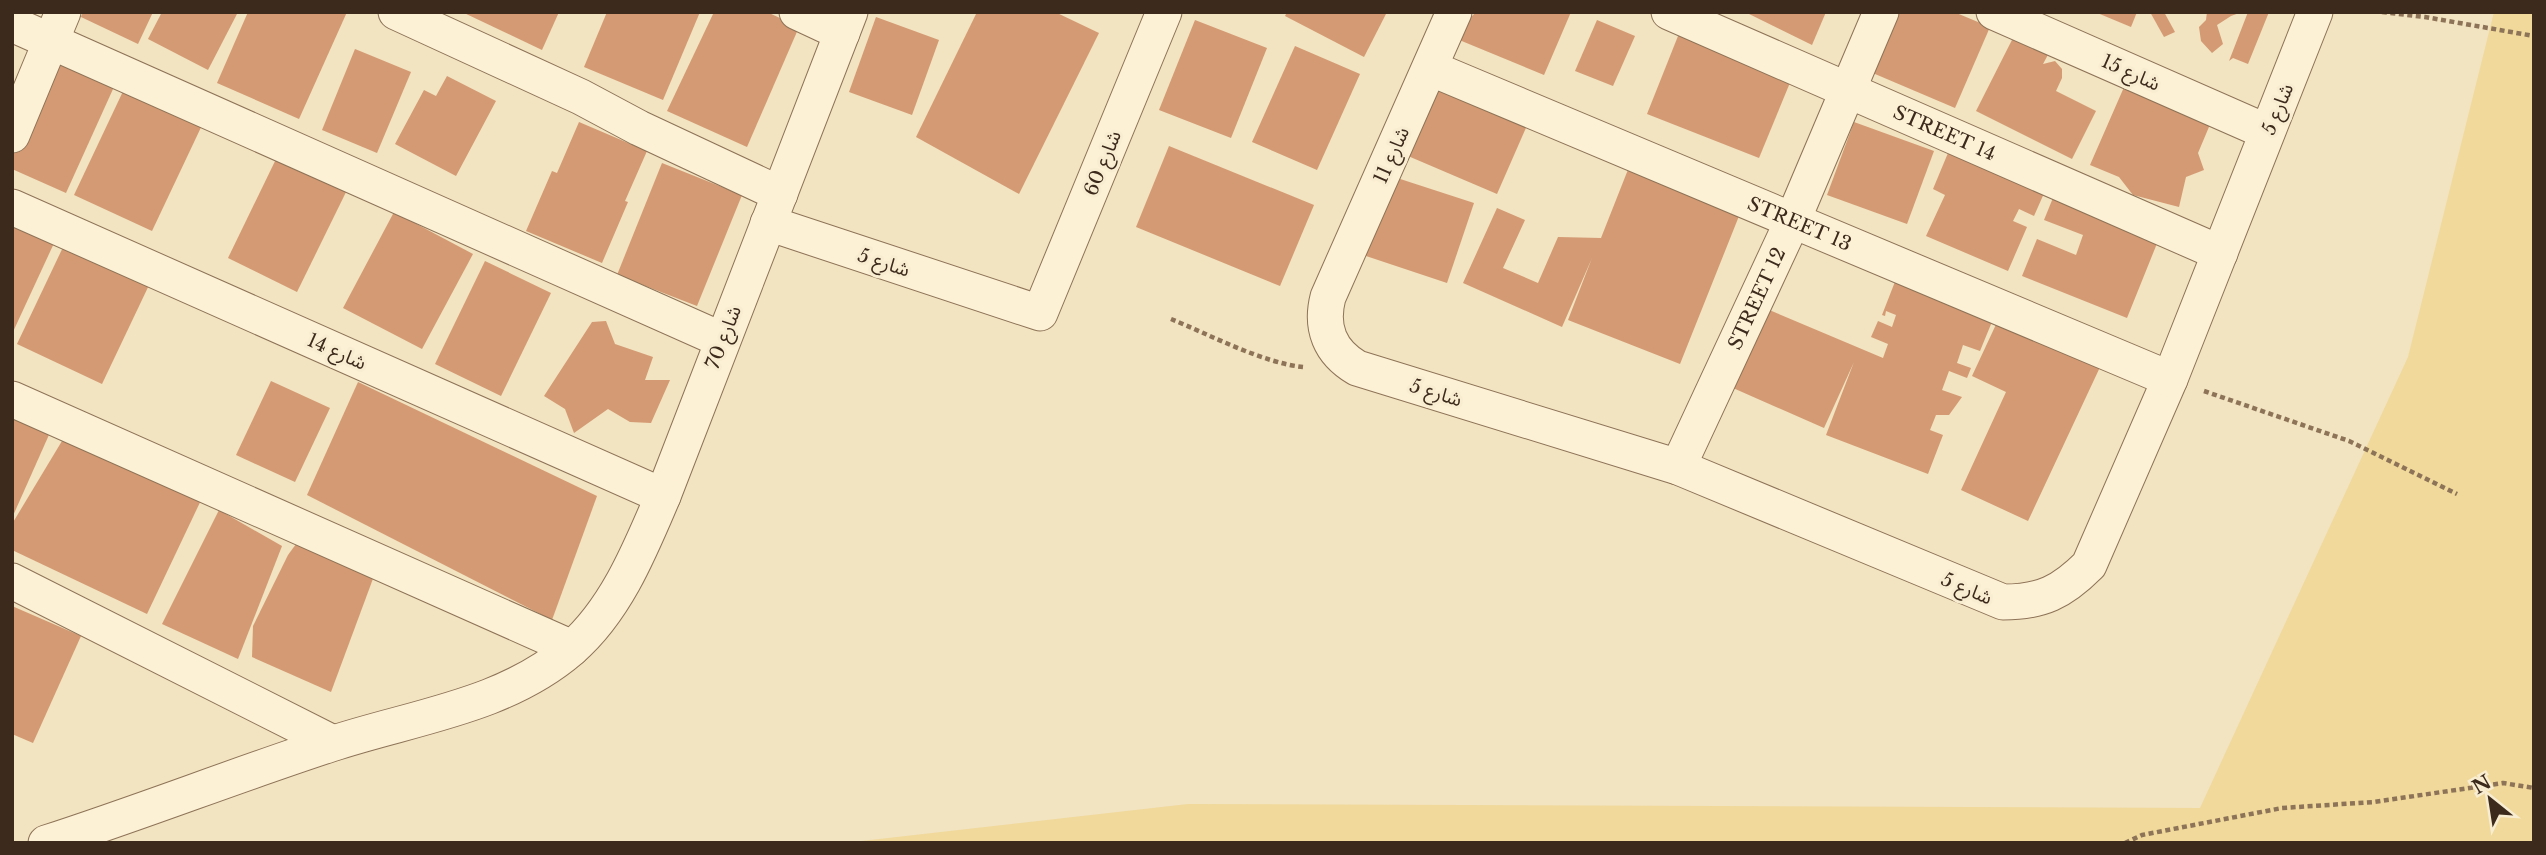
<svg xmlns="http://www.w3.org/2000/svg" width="2546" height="855" viewBox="0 0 2546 855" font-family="'Libre Baskerville','Noto Sans Arabic',serif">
	<rect width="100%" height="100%" fill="#f2e3c1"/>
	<polygon fill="#f0d99b" points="2494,12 2534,12 2534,843 844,843 1188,804 2200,808 2408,357"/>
	<g fill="#d49a73">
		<polygon points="83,12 153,12 138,44 81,17"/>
		<polygon points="162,12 238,12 208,70 148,39"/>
		<polygon points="248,12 347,12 299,119 217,83"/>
		<polygon points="462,12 559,12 542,50"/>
		<polygon points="607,12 700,12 663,100 584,67"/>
		<polygon points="714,12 767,12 799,27 747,147 667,111"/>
		<polygon points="977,12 1055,12 1099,33 1019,194 916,137"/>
		<polygon points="1287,12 1387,12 1364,57 1285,16"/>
		<polygon points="1476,12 1571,12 1544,75 1452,37"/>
		<polygon points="1745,12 1826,12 1812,45"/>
		<polygon points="1894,12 1954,12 1990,27 1955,108 1868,71"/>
		<polygon points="2095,12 2137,12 2131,27"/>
		<polygon points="2150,12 2164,12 2175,32 2164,37"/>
		<polygon points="2207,12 2242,12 2231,16 2217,25 2223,44 2212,53 2201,41 2199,27 2206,20"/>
		<polygon points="2248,12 2269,12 2248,64 2233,58 2229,61"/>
		<polygon points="876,17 939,40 912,115 849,92"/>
		<polygon points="1195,20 1267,48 1231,138 1159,110"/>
		<polygon points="1597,20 1635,36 1613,86 1575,71"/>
		<polygon points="1682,26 1794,73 1759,158 1647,114"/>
		<polygon points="2015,34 2050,51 2043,64 2055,61 2062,69 2062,78 2056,91 2096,111 2072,159 1976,111"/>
		<polygon points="1295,46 1360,74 1317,170 1252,142"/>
		<polygon points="47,48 118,78 66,193 12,169 12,126"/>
		<polygon points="355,49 411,72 377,153 322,130"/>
		<polygon points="447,76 496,101 456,176 395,144 424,90 436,96"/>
		<polygon points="2128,78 2214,115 2198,153 2204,170 2186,177 2179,207 2133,195 2119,177 2090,165"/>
		<polygon points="1439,83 1529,121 1497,194 1408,156"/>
		<polygon points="126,85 204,121 152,231 74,195"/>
		<polygon points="579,122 647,151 625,201 628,202 602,263 526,231 552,171 557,173"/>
		<polygon points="1854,122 1934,151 1907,224 1827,195"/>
		<polygon points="1169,146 1314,205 1280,286 1136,227"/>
		<polygon points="1948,153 2049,182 2034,216 2019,209 2013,221 2027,227 2008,271 1926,236 1945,195 1933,189"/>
		<polygon points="278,155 348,188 297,292 228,258"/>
		<polygon points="1631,162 1743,206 1680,364 1568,320 1592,258 1562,327 1463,283 1497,208 1525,220 1503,268 1538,283 1558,237 1601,238"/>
		<polygon points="662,163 742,195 697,306 617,275"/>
		<polygon points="1391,176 1474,203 1447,283 1363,255"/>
		<polygon points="2057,188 2162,231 2127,318 2022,276 2037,239 2076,255 2083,235 2044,220"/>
		<polygon points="394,212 473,254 422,349 343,308"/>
		<polygon points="12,221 55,241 12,334"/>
		<polygon points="65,243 150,283 102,384 17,344"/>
		<polygon points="485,261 551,293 501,396 435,364"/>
		<polygon points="1898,274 1996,312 1980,351 1963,345 1957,363 1971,368 1967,378 1949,371 1942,390 1962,397 1949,415 1936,415 1930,430 1943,435 1928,474 1826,435 1854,362 1824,428 1733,388 1767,309 1883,358 1888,344 1871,337 1878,321 1892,327 1896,315 1886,311 1885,316 1882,315"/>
		<polygon points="1999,318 2101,365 2028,521 1961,490 2006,392 1972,376"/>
		<polygon points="606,321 615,344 653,357 645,380 670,380 651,423 630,422 608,409 574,433 565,409 544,396 592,322"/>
		<polygon points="271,381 330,408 295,482 236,455"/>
		<polygon points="358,382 597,496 552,620 307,495"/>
		<polygon points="12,412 52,428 12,518"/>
		<polygon points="65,436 203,496 147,614 12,550 12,524"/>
		<polygon points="219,510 282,546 238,659 162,624"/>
		<polygon points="299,540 374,576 331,692 252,657 253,626 288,555"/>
		<polygon points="12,606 81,636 33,743 12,734"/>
	</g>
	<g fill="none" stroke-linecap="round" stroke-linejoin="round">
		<defs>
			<g id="street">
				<polyline points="396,12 581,97 639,128 780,194"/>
				<polyline points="797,12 842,33"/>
				<path d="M 1454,12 L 1328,297 C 1320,328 1330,352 1357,368 L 1678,467 L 2003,602 C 2042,602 2062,592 2089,565 L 2170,379 L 2315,12"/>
				<path id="s1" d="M 1669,12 L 2220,253"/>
				<polyline points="1994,12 2267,132"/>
				<polyline points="12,24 722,340"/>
				<path id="s2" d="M 1430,68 L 2170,379"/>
				<polyline points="12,135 63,12"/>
				<polyline points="12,207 663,496"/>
				<polyline points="768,223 1040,313 1164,12"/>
				<polyline points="12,399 572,648"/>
				<path id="s3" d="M 1678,467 L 1792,222 L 1881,12"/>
				<polyline points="12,581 333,743"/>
				<path d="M 46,843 C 142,812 236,775 331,744 C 412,717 504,707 571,649 C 616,610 640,550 663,496 L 850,12"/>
			</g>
		</defs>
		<use href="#street" stroke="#8d7357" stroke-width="37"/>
		<g stroke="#8d7357" stroke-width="4.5" stroke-dasharray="5 3.5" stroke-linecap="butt">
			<polyline points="2382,12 2425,17 2534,36"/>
			<path d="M 1171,319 C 1210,335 1263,363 1303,367"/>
			<polyline points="2204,391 2349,441 2457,494"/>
			<polyline points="2125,843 2142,835 2282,808 2374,802 2503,783 2534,788"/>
		</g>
		<use href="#street" stroke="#fcf0d5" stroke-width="35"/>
	</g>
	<g text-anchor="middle" stroke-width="6" stroke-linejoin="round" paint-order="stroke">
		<g font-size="19" fill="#3c2b1c" stroke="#f9edd1">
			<text transform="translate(2131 72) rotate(24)" y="7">شارع 15</text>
			<text transform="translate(2277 109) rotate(-68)" y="7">شارع 5</text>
			<text dy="7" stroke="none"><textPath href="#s1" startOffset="301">STREET 14</textPath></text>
			<text transform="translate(1391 155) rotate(-66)" y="7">شارع 11</text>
			<text transform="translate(1102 163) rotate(-68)" y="7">شارع 60</text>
			<text dy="7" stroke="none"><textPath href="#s2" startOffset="401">STREET 13</textPath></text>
			<text transform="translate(884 262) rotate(18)" y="7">شارع 5</text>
			<text dy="7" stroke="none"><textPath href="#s3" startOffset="186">STREET 12</textPath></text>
			<text transform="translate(723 337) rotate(-69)" y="7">شارع 70</text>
			<text transform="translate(337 351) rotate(24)" y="7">شارع 14</text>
			<text transform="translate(1436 392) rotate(17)" y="7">شارع 5</text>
			<text transform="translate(1967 588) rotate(23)" y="7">شارع 5</text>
		</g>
	</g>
	<rect width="2546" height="855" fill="none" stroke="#3c2b1c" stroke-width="28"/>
	<g transform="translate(2490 799) rotate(330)" stroke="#f9edd1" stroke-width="5" paint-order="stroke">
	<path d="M0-5L12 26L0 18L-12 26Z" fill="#3c2b1c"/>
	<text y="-10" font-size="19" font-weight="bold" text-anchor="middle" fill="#3c2b1c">N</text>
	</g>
</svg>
